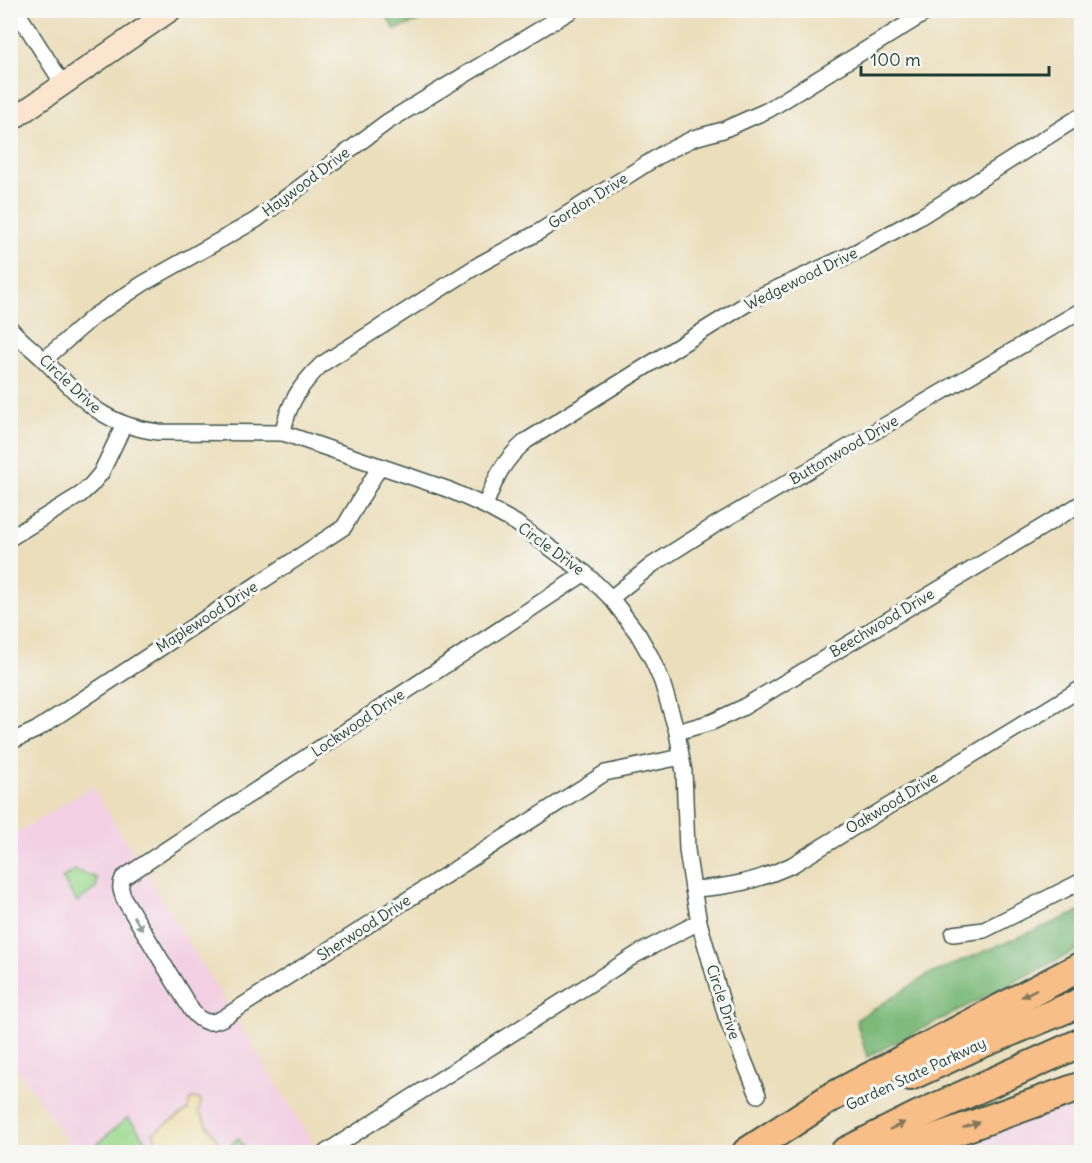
<svg xmlns="http://www.w3.org/2000/svg" width="1092" height="1163" viewBox="0 0 1092 1163" font-family="Delius,sans-serif">
	<rect width="100%" height="100%" fill="#f6f6f2"/>
	<filter id="ink" filterUnits="userSpaceOnUse"><feTurbulence type="fractalNoise" baseFrequency=".0167" numOctaves="2"/><feDisplacementMap in="SourceGraphic" scale="12" xChannelSelector="R" yChannelSelector="G"/><feConvolveMatrix kernelMatrix="1 2 1 2 8 2 1 2 1" color-interpolation-filters="sRGB"/></filter>
	<filter id="wash" filterUnits="userSpaceOnUse"><feTurbulence type="fractalNoise" baseFrequency=".008" numOctaves="4" result="noise"/><feDisplacementMap in="SourceGraphic" scale="24" xChannelSelector="R" yChannelSelector="G"/><feGaussianBlur stdDeviation="1.35" result="paint"/><feColorMatrix in="noise" values="0 0 0 0 0 0 0 0 0 0 0 0 0 0 0 0 0 1.4 0 .05"/><feComposite in="paint" operator="in"/></filter>
	<g filter="url(#wash)">
		<rect width="100%" height="100%" fill="#ebdebb"/>
		<g fill="#f2cfe2">
			<polygon points="92,786 316,1148 312,1152 74,1152 11,1059 11,837"/>
			<polygon points="1081,1086 1081,1152 897,1152"/>
		</g>
		<g fill="#9cda8f" stroke="#5e8c62" stroke-width="1.5">
			<polygon points="75,870 97,878 96,888 77,902 62,878"/>
			<polygon points="128,1117 155,1152 91,1152 90,1150"/>
			<polygon points="238,1138 248,1152 224,1152"/>
		</g>
		<g fill="#7dba7a" stroke="#4e7c57" stroke-width="1.5">
			<polygon points="383,11 447,11 395,30"/>
			<polygon points="1081,911 1081,948 867,1057 856,1020 928,975"/>
		</g>
		<polygon fill="#eeda9e" stroke="#868c69" stroke-width="1.5" points="193,1098 199,1099 201,1103 199,1112 222,1147 218,1152 161,1152 156,1141 153,1133 188,1110 189,1102"/>
	</g>
	<g filter="url(#ink)">
		<g fill="none" stroke-linecap="round" stroke-linejoin="round">
			<defs>
				<g id="street">
					<polyline points="16,10 63,84"/>
					<path d="M 10,328 C 20,340 33,349 44,360 C 82,399 101,424 158,432 L 283,433 L 447,489 L 485,506 L 516,523 L 585,573 L 611,598 L 638,634 L 651,657 L 662,682 L 677,732 L 684,772 L 687,850 L 693,889 L 699,922 L 726,1016 L 758,1095"/>
					<polyline points="44,360 94,316 144,283 256,220 387,122 572,10"/>
					<path d="M 283,433 C 287,405 301,384 322,364 L 480,264 L 537,233 L 662,154 L 694,138 L 723,130 L 768,110 L 930,10"/>
					<path d="M 485,506 C 496,477 502,462 526,441 L 756,298 L 856,252 L 920,217 L 1082,115"/>
					<polyline points="10,538 80,495 91,485 101,473 124,425"/>
					<path d="M 585,573 L 123,878 C 119,886 121,891 124,899 L 192,1011 C 202,1023 209,1025 223,1018 L 605,773 L 681,757"/>
					<polyline points="611,598 652,565 715,525 1082,310"/>
					<polyline points="677,732 712,722 742,708 1082,503"/>
					<polyline points="10,742 36,730 344,527 380,466"/>
					<path d="M 693,889 C 731,887 757,881 792,865 L 1082,688"/>
					<polyline points="953,934 984,930 1082,881"/>
					<polyline points="326,1152 637,954 699,922"/>
				</g>
				<polyline id="secondary" points="10,121 171,10"/>
				<g id="highway">
					<polyline points="910,1076 973,1047 1082,1002"/>
					<polyline points="747,1152 830,1098 978,1020 1082,966"/>
					<polyline points="845,1152 917,1116 1082,1042"/>
					<polyline points="897,1152 1082,1086"/>
				</g>
			</defs>
			<use href="#street" stroke="#3e5548" stroke-width="18"/>
			<use href="#secondary" stroke="#3e5548" stroke-width="24"/>
			<use href="#highway" stroke="#3e5548" stroke-width="32"/>
			<use href="#street" stroke="#fff" stroke-width="15"/>
			<use href="#secondary" stroke="#fce5cf" stroke-width="21"/>
			<use href="#highway" stroke="#f7be88" stroke-width="28"/>
		</g>
		<defs><path id="oneway-solid" d="M-6-.8H1V-3.2L6.5 0L1 3.2V.8H-6Z" transform="scale(1.5)"/></defs>
		<use fill="#8f9e9a" href="#oneway-solid" transform="translate(138 923) rotate(59)"/>
		<g fill="#80775a">
			<use href="#oneway-solid" transform="translate(1029 993) rotate(153)"/>
			<use href="#oneway-solid" transform="translate(971 1125) rotate(-19)"/>
			<use href="#oneway-solid" transform="translate(897 1126) rotate(-26)"/>
		</g>
	</g>
	<g text-anchor="middle" stroke-width="6" stroke-linejoin="round" paint-order="stroke">
		<g font-size="15" fill="#1f3d34" stroke="#f6f6f2">
			<text transform="translate(306 182) rotate(-37)" y="5">Haywood Drive</text>
			<text transform="translate(588 201) rotate(-32)" y="5">Gordon Drive</text>
			<text transform="translate(801 279) rotate(-26)" y="5">Wedgewood Drive</text>
			<text transform="translate(70 384) rotate(43)" y="5">Circle Drive</text>
			<text transform="translate(844 450) rotate(-30)" y="5">Buttonwood Drive</text>
			<text transform="translate(551 549) rotate(36)" y="5">Circle Drive</text>
			<text transform="translate(207 617) rotate(-33)" y="5">Maplewood Drive</text>
			<text transform="translate(882 623) rotate(-31)" y="5">Beechwood Drive</text>
			<text transform="translate(358 723) rotate(-34)" y="5">Lockwood Drive</text>
			<text transform="translate(892 803) rotate(-31)" y="5">Oakwood Drive</text>
			<text transform="translate(364 928) rotate(-33)" y="5">Sherwood Drive</text>
			<text transform="translate(723 1002) rotate(72)" y="5">Circle Drive</text>
			<text transform="translate(916 1074) rotate(-25)" y="5">Garden State Parkway</text>
		</g>
	</g>
	<rect width="1092" height="1163" fill="none" stroke="#f6f6f2" stroke-width="36"/>
	<path d="M861 66v9h188v-9" fill="none" stroke="#1f3d34" stroke-width="3"/>
	<text x="870" y="66" font-size="18" fill="#1f3d34" stroke="#f6f6f2" stroke-width="4.5" paint-order="stroke">100 m</text>
</svg>
